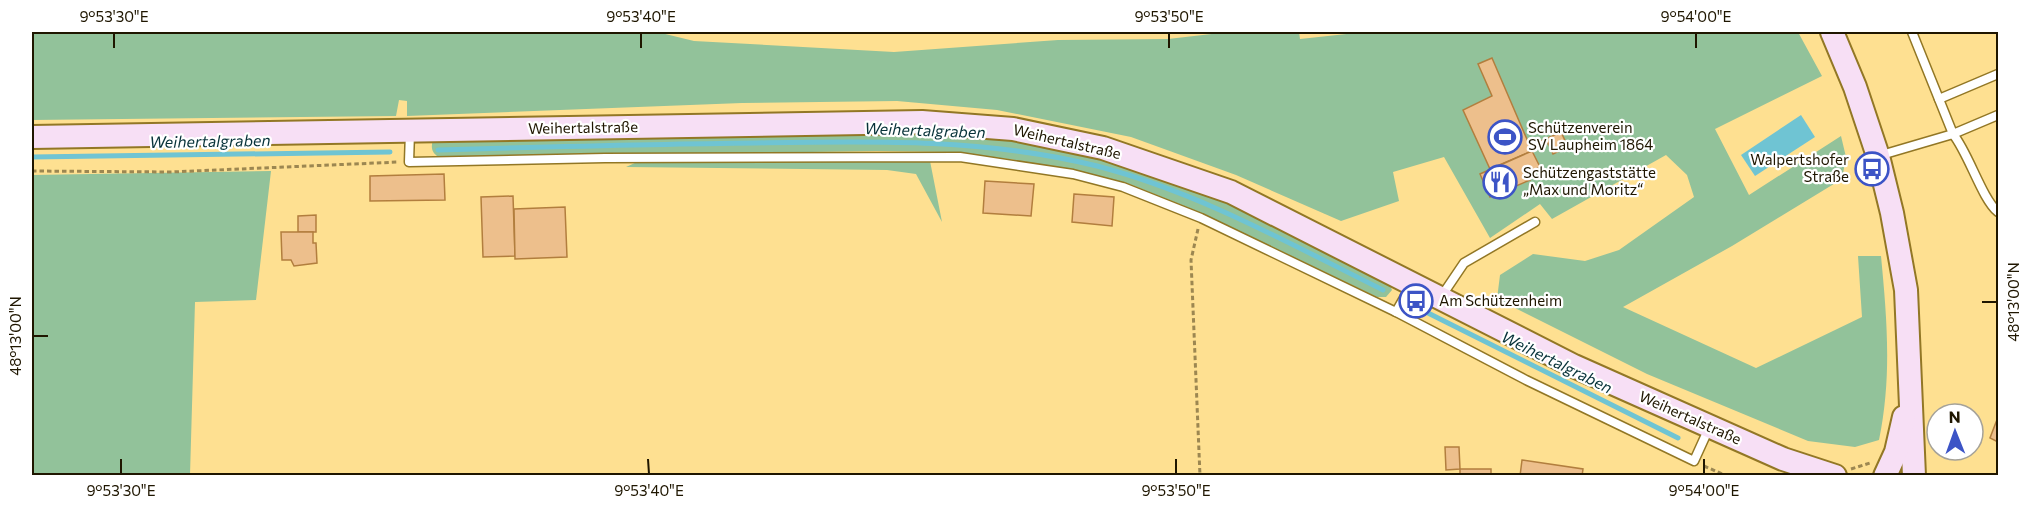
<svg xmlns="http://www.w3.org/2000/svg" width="2030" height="507" viewBox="0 0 2030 507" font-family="Commissioner,sans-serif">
	<rect width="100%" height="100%" fill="#fee091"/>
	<g fill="#92c29a">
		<path d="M 32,32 L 657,32 L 694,41 L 894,52 L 1058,40 L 1168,39 L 1229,32 L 1299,32 L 1300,39 L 1365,32 L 1798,32 L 1822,76 L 1715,129 L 1749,195 L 1841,136 L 1846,157 L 1842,179 L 1732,246 L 1623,307 L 1756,368 L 1862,317 L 1858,256 L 1881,256 C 1887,319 1892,377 1879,440 L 1855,447 L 1808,441 L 1647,374 L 1497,299 L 1500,275 L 1533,254 L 1585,261 L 1619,250 L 1694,197 L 1687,175 L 1666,155 L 1552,219 L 1540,204 L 1490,238 L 1444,157 L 1393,172 L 1399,201 L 1341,221 L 1236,175 L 1131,137 L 997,110 L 897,101 L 742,103 L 407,116 L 407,101 L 399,100 L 396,116 L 32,120 Z"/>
		<path d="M 933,129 L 1082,149 L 1204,189 L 1387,278 L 1392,290 L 1386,297 L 1377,297 L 1199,212 L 1132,185 L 1075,170 L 1009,159 L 950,152 L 877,151 L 440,158 C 433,154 430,149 433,140 Z"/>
		<polygon points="848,160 930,161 942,222 916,174 887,170 626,167 637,162"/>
		<polygon points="271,171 256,300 195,302 190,475 32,475 32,175"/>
	</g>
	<polygon fill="#6fc4d3" points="1801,115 1815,137 1755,176 1741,155"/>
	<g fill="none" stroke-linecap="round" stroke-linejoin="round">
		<g stroke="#6fc4d3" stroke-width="5">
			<path d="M 438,150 C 544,147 650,144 756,143 C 871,141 984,138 1097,166 C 1198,192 1290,244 1383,290"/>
			<polyline points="32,157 390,152"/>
			<polyline points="1424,311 1678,438"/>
		</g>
	</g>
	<g fill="#edbf8c" stroke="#b27e3e" stroke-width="1.5">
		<polygon points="1492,58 1532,151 1490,169 1463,110 1492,96 1478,64"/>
		<polygon points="1561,132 1568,147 1553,154 1548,143 1532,151 1530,146"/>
		<polygon points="1532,151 1540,167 1527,173 1530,180 1490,197 1480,174"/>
		<polygon points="444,174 445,200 370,201 370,176"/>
		<polygon points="985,181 1034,184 1031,216 983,213"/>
		<polygon points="1074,194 1114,197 1112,226 1072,222"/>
		<polygon points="513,196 515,256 483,257 481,197"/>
		<polygon points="565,207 567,257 515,259 514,209"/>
		<polygon points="316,215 316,232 298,232 298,216"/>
		<polygon points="281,232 313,232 313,243 316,243 317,263 294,266 291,260 282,260"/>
		<polygon points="1998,417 1998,442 1990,438"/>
		<polygon points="1445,447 1459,447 1460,469 1446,470"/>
		<polygon points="1522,460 1583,469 1582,476 1520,476"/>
		<rect x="1460" y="469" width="31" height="7"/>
	</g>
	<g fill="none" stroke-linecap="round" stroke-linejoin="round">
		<defs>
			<g id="lane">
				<polyline points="1912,32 1953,134 1998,115"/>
				<polyline points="1939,99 1998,74"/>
				<polyline points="410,132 409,162 605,158 960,157 1073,174 1123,187 1201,218 1396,312 1526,380 1694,461 1709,428"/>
				<path d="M 1878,156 L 1953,134 C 1969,154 1982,199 1998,212"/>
				<polyline points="1441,297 1464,263 1535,222"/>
				<polyline points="1396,312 1412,284"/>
			</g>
			<g id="secondary">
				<polyline points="1832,32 1855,87 1878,156 1892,213 1906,290 1914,476"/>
				<polyline points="32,137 922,122 1013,129 1103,148 1231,192 1574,366 1783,459 1835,476"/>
				<polyline points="1885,476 1896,452 1904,417"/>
			</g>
		</defs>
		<use href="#lane" stroke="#927725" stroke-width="11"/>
		<use href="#secondary" stroke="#927725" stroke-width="26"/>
		<g stroke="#9c8751" stroke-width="3" stroke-dasharray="4.5 3" stroke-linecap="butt">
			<polyline points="32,171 171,172 399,162"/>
			<polyline points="1198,229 1191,260 1200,476"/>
			<polyline points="1704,466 1727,476"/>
			<polyline points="1851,469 1870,463"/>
		</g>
		<use href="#lane" stroke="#fff" stroke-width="8"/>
		<use href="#secondary" stroke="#f7dff5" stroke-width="22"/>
	</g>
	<path fill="none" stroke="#1f1600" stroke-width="2" d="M 114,33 L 114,48M 641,33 L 641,48M 1169,33 L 1169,48M 1696,33 L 1696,48M 1982,302 L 1997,302M 33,336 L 48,336M 121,459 L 121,474M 648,459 L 649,474M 1176,459 L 1176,474M 1704,459 L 1704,474"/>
	<defs>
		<symbol id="stadium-ring" viewBox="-11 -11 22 22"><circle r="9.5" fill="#fff" stroke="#3c54c6" stroke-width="1.5"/><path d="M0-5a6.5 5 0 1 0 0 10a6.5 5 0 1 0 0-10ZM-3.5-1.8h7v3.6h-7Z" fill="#3c54c6"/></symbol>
		<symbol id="bus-ring" viewBox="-11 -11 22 22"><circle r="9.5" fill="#fff" stroke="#3c54c6" stroke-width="1.5"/><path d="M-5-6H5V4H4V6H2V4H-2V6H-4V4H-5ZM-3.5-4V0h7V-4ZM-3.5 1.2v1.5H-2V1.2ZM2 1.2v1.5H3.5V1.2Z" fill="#3c54c6"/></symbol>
		<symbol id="restaurant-ring" viewBox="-11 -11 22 22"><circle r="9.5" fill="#fff" stroke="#3c54c6" stroke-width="1.5"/><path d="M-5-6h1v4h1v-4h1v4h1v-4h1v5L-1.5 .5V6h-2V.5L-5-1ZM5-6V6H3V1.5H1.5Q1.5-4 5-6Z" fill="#3c54c6"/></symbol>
	</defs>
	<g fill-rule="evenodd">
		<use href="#stadium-ring" x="1486" y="118" width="38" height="38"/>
		<use href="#bus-ring" x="1853" y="150" width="38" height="38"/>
		<use href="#restaurant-ring" x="1481" y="163" width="38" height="38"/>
		<use href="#bus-ring" x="1397" y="282" width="38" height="38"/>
	</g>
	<g text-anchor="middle" stroke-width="4.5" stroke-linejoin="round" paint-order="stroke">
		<g font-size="15" fill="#1f1600" stroke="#fff">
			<text transform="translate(583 128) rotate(-1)" y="5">Weihertalstraße</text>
			<text transform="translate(1067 142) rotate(13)" y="5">Weihertalstraße</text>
			<text transform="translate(1690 418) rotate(24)" y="5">Weihertalstraße</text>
		</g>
		<g font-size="15" fill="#1f1600" stroke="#fff" text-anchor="start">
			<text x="1528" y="133">Schützenverein<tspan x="1528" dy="17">SV Laupheim 1864</tspan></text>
			<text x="1849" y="165" text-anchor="end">Walpertshofer<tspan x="1849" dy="17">Straße</tspan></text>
			<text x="1523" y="178">Schützengaststätte<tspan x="1523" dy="17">„Max und Moritz“</tspan></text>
			<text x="1439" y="306">Am Schützenheim</text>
		</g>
		<g font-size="16" font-style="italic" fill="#073239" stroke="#fff">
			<text transform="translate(925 130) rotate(2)" y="6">Weihertalgraben</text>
			<text transform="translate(210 141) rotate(-1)" y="6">Weihertalgraben</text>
			<text transform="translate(1557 362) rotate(26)" y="6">Weihertalgraben</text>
		</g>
	</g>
	<rect width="2030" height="507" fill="none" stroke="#ffffff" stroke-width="66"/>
	<g transform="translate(1955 432) rotate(359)"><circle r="28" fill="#ffffff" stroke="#a5a299" stroke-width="1.5"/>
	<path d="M0-4.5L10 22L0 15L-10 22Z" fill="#3c54c6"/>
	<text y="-9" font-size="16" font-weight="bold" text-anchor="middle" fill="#1f1600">N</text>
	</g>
	<rect x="33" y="33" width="1964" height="441" fill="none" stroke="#1f1600" stroke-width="2"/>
	<g font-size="15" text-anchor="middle" fill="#1f1600">
		<text x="114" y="22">9°53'30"E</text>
		<text x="641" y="22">9°53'40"E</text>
		<text x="1169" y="22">9°53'50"E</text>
		<text x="1696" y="22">9°54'00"E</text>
		<text transform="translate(2014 302) rotate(-90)" y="5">48°13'00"N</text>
		<text transform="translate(16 336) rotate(-90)" y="5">48°13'00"N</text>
		<text x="121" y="496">9°53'30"E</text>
		<text x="649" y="496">9°53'40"E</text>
		<text x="1176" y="496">9°53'50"E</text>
		<text x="1704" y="496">9°54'00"E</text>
	</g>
</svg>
